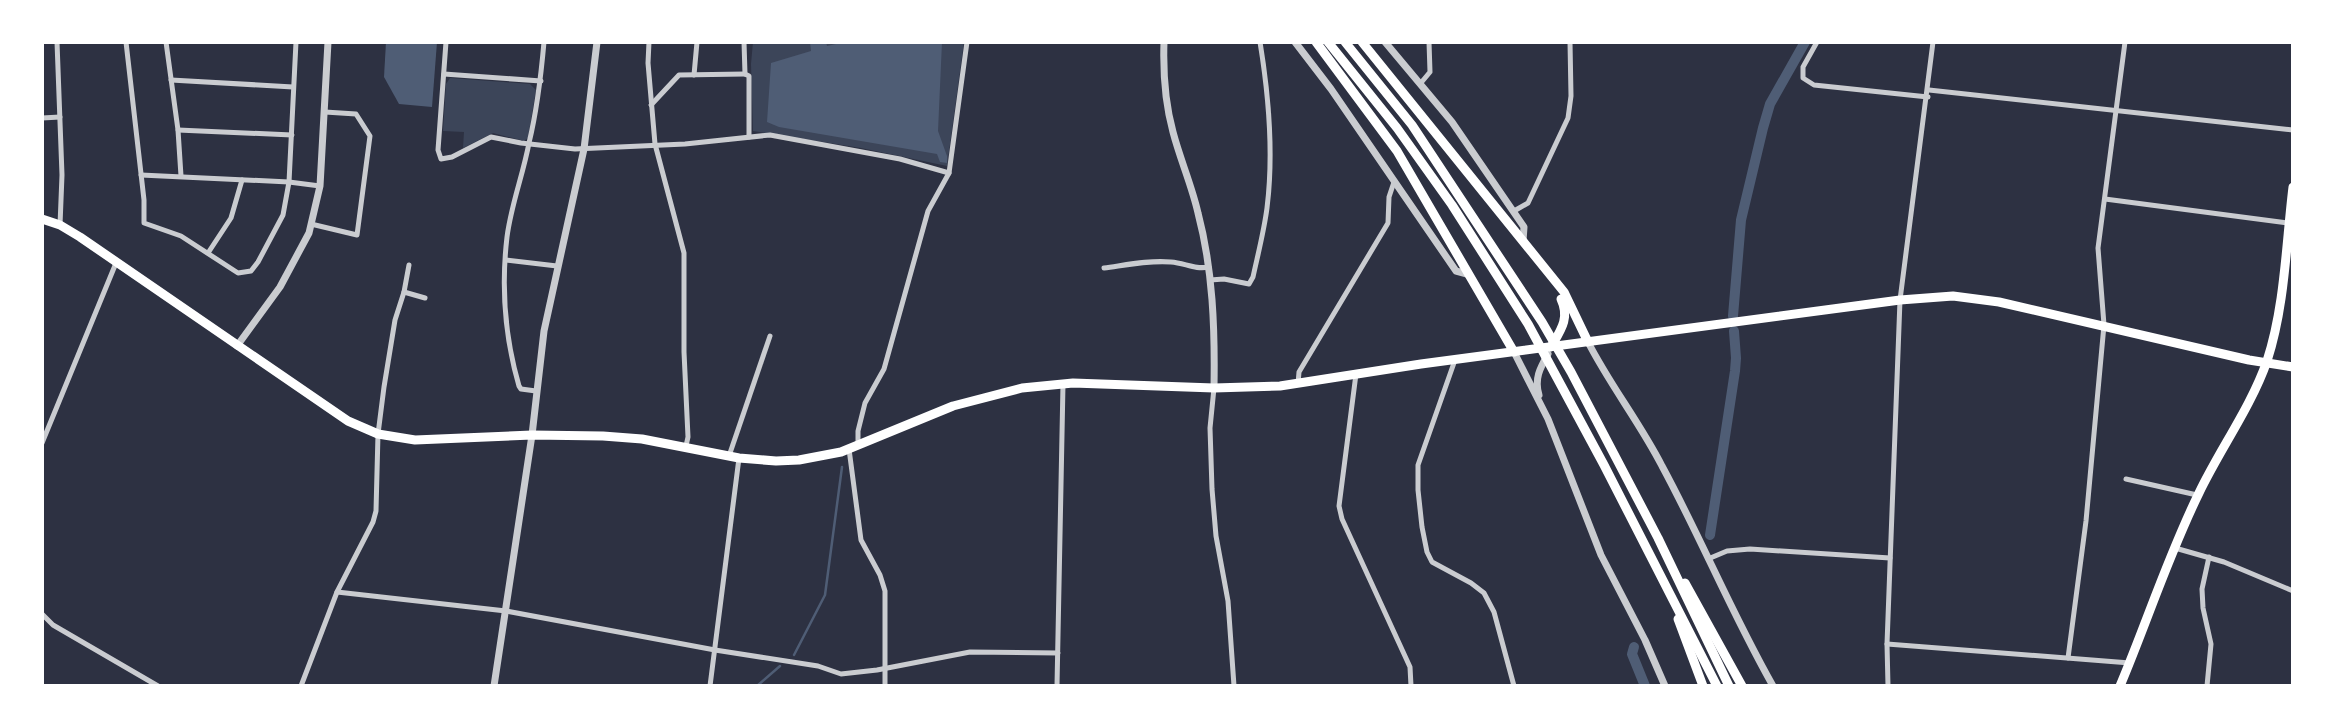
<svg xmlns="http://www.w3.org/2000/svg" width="2335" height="728" viewBox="0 0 2335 728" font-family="Poppins,sans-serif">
	<rect width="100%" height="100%" fill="#2d3142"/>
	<g fill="#3c4559">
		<polygon points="753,42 964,42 947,166 861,148 753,131 751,64"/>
		<polygon points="450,78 530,84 536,90 528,138 524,141 493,133 463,148 464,132 443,131 446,84"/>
	</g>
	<g fill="#4f5d75">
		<polygon points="386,42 437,42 432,107 399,104 384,77"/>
		<polygon points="810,42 826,42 827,46 845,42 942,42 938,131 947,156 947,163 940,162 937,154 779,127 767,122 771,63 811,51"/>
	</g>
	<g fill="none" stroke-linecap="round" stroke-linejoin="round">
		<g stroke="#4f5d75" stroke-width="2.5">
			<polyline points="794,655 825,595 842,467"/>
			<polyline points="757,686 780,666"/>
		</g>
		<g stroke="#4f5d75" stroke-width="10">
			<polyline points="1733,316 1741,220 1763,128 1770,104 1805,42"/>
			<polyline points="1710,535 1735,371 1736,358 1734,331"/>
			<polyline points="1634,647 1632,654 1645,686"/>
		</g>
		<g stroke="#caccd0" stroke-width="5">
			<polyline points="57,42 62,175 60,225"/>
			<polyline points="126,42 144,200 144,223 181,236 238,273 251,271 258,262 283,215 289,182 296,42"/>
			<polyline points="166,42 178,130 181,176"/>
			<polyline points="446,42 438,150 441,159 452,157 491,137 521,143 575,149 685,144 770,135 900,159 949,173"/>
			<polyline points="649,42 648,63 655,144 684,253 684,352 688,437 686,446"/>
			<polyline points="744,42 745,74 749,76 749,137"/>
			<polyline points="1817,42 1803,67 1803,78 1814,85 1928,97"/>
			<polyline points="444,74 541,81"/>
			<polyline points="694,75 697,42"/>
			<polyline points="171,80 293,87"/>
			<polyline points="1420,84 1430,72 1429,42"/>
			<polyline points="1929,90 2293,130"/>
			<polyline points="651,105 679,75 745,74"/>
			<polyline points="42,118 60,117"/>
			<polyline points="178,130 292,135"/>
			<polyline points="141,175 289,182 320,186"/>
			<polyline points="2105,199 2288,223"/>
			<polyline points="1514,211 1528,203 1568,118 1571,96 1570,42"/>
			<polyline points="311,224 357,235 370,136 356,114 325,112"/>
			<polyline points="208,253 231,218 242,180"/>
			<polyline points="506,260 557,266"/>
			<path d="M 1104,268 C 1126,265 1149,260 1171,262 C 1185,263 1195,270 1209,267"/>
			<path d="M 1210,280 L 1224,279 L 1249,284 L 1253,277 C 1258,254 1264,231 1267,208 C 1274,152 1269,97 1260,42"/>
			<polyline points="404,292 425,298"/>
			<polyline points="1455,360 1418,465 1418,490 1422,527 1427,552 1432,562 1471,583 1484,593 1494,612 1514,686"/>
			<polyline points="1356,374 1339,506 1342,519 1410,667 1411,686"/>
			<polyline points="1298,384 1299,372 1388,223 1389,197 1394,182"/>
			<polyline points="1214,388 1210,428 1212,489 1216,536 1228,601 1234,686"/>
			<path d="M 536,391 L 521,389 L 519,386 C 505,338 501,288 507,237 C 511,205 523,175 529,143 C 537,110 541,76 544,42"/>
			<polyline points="42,443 116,263"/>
			<polyline points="858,445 858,431 865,403 884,369 928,211 949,173 967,42"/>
			<polyline points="849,449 861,540 880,575 885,591 885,686"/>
			<polyline points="729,456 770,336"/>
			<polyline points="2126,479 2197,495"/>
			<polyline points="2175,548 2224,562 2293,591"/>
			<polyline points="1708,559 1727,551 1750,549 1890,558"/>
			<polyline points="337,592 506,611 715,650 818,666 841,674 877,670 970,652 1058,653"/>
			<polyline points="42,614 53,625 158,686"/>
			<polyline points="1887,644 2130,663"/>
			<polyline points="2068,658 2086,521 2104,325 2098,248 2125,42"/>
			<polyline points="301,686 337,592 373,522 376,511 378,434 384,387 395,320 404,292 409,265"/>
			<polyline points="710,686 739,458"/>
			<polyline points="1057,686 1063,384"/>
			<polyline points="1888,686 1887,644 1900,300 1933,42"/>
			<polyline points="2207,686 2211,644 2203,608 2202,589 2209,557"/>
		</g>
		<g stroke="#caccd0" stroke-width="7">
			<path d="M 1164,42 C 1163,72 1165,103 1173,132 C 1180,159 1192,186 1198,213 C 1213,270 1215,329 1214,388"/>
			<polyline points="1295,42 1331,89 1456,271 1467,274"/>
			<polyline points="1385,42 1452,122 1524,227 1523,241"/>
			<path d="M 1588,342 C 1610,385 1640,423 1662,466 C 1701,538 1732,614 1773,686"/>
			<polyline points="237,346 280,287 309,233 320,186 328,42"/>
			<polyline points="1514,352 1548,419 1601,555 1645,640 1665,686"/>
			<path d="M 1539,395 C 1534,379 1540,368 1548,354"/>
			<polyline points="494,686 532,435 544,331 584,149 597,42"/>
		</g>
		<g stroke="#fff" stroke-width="9">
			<polyline points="42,219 60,225 80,237 348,421 378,434 415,440 532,435 603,436 642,439 739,458 776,461 799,460 841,452 953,406 1022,388 1073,383 1214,388 1280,386 1421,364 1900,300 1953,296 1999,302 2249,360 2293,367"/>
			<path d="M 2120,686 C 2147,622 2168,556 2199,493 C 2220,449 2251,407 2267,361 C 2285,306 2286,244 2293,187"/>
		</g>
		<g stroke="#fff" stroke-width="9">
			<polyline points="1316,42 1397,151 1514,352"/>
			<polyline points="1328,42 1397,128 1452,205 1528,324 1604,465 1717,686"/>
			<polyline points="1345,42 1412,125 1542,322 1571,372 1658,538 1729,686"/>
			<polyline points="1362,42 1564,292 1588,342"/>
			<path d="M 1551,347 C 1561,330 1570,318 1561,299"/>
			<polyline points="1685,583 1742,686"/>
			<polyline points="1678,619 1703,686"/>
		</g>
	</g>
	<rect width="2335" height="728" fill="none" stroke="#ffffff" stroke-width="88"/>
</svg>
